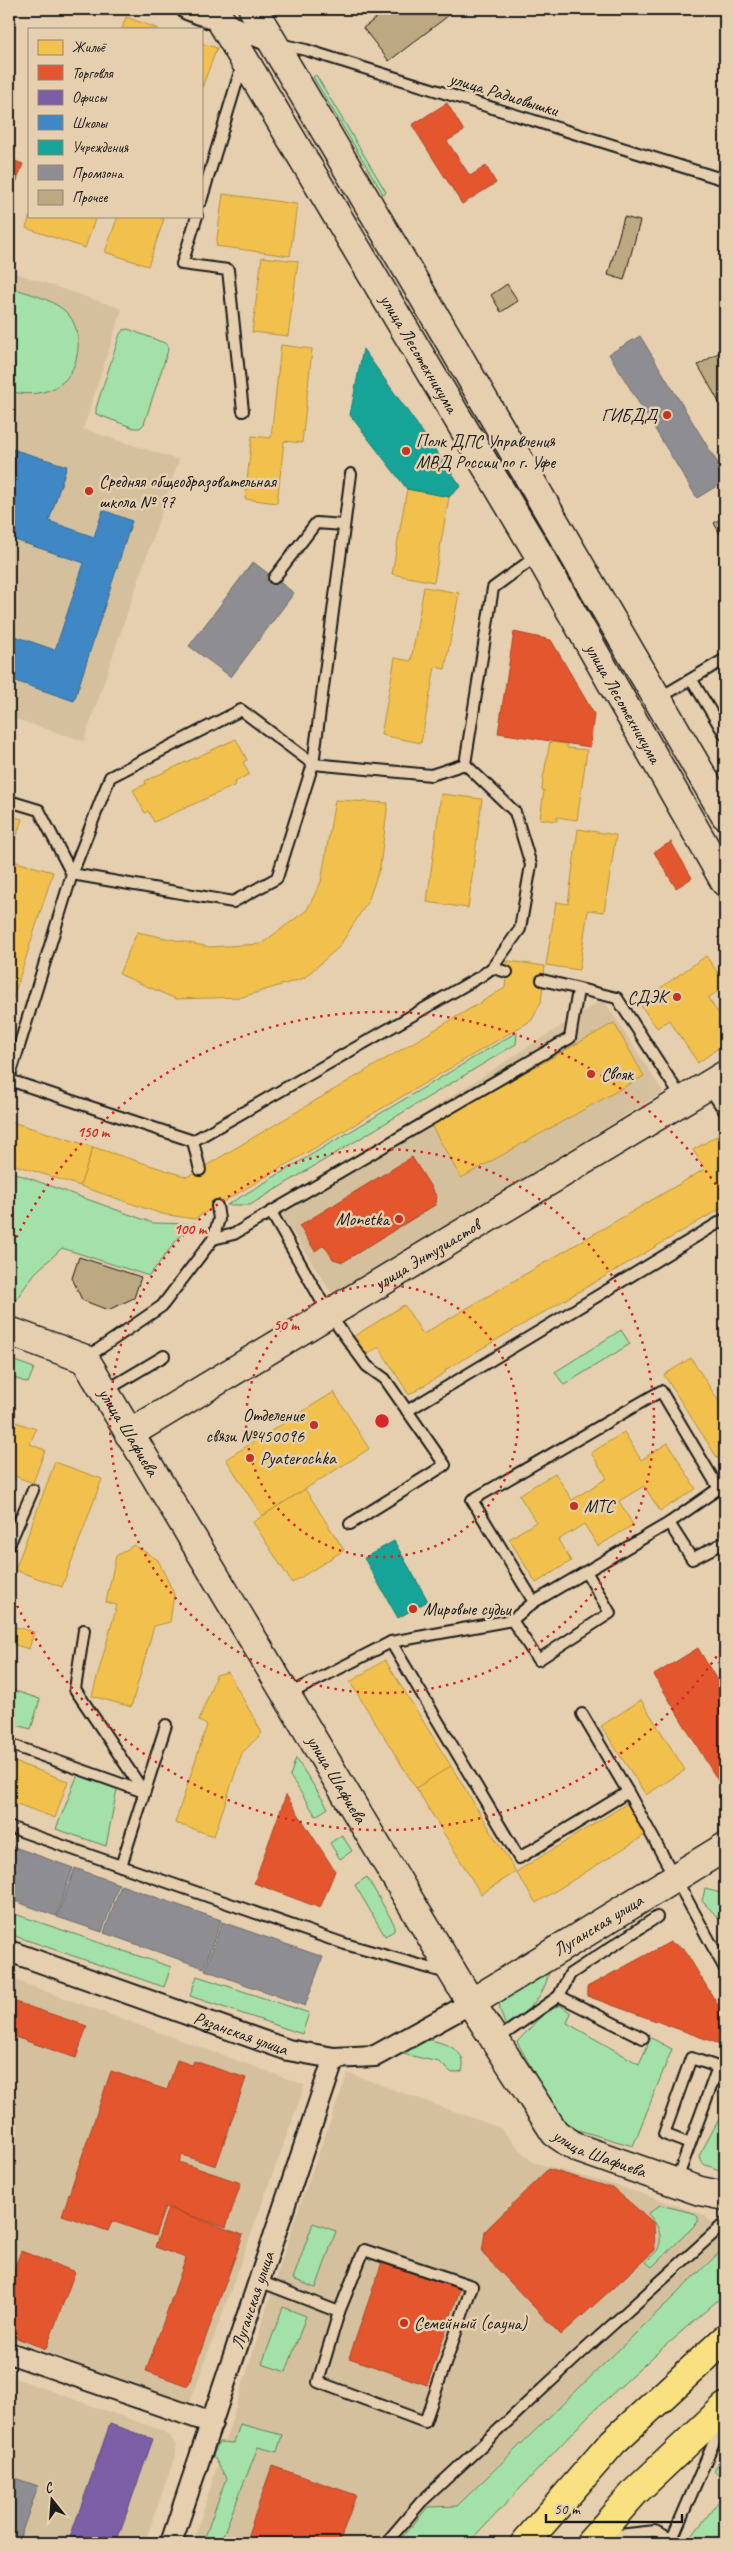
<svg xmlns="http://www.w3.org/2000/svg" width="734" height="2552" viewBox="0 0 734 2552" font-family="Caveat,sans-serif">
	<rect width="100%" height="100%" fill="#e5cfae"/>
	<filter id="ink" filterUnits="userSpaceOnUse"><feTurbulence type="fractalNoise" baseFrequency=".02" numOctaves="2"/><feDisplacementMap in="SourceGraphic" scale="10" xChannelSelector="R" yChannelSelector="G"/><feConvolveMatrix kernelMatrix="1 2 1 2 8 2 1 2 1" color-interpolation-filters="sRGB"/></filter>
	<g filter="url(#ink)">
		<g fill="#d5c09d">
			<polygon points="9,271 122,309 83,429 179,460 84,741 9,717"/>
			<polygon points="603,999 663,1092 334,1297 277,1208"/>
			<polygon points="9,1978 305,2085 190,2403 9,2339"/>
			<polygon points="348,2073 500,2128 532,2162 618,2186 704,2215 725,2236 725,2247 457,2506 428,2507 397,2543 193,2543 296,2215"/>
			<polygon points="9,2376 163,2431 170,2436 176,2446 175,2456 145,2543 9,2543"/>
		</g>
		<g fill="#a3e1a8" stroke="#607e62">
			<polygon points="316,75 386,192 383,194 313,77"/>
			<path d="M 9,287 C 27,293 50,298 65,311 C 87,331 80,376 54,388 C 40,395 24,395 9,391 Z"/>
			<polygon points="128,329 167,344 168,350 144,424 140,428 134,428 96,414 96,408 120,334 123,330"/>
			<polygon points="517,1032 516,1044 250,1205 227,1205"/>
			<polygon points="9,1171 153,1223 189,1224 149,1276 62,1248 35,1273 9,1309"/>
			<polygon points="621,1330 630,1344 564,1385 555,1372"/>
			<polygon points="9,1359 34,1368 28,1383 9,1376"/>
			<polygon points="9,1689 40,1699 31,1729 9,1723"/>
			<polygon points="296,1758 328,1808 316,1816 290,1776"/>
			<polygon points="78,1774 117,1789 106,1846 56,1829"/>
			<polygon points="342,1835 352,1851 340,1859 330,1843"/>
			<polygon points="367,1877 394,1924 394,1931 385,1936 355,1885"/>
			<polygon points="705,1889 725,1894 725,1925 702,1901"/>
			<polygon points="9,1912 171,1967 164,1987 9,1934"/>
			<path d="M 550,1964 C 547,1996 530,2008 506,2027 L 500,2010 L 499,2000 Z"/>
			<polygon points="197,1976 309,2013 302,2034 190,1996"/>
			<polygon points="560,2005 571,2013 567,2023 639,2064 651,2038 672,2049 633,2146 564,2126 517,2042 542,2015"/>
			<path d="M 431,2040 C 447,2044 468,2051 462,2071 L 452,2073 L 439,2062 L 403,2054 L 405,2047 L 415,2041 Z"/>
			<polygon points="725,2108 725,2172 703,2164 699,2156"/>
			<path d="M 660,2205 L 693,2213 L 698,2217 L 698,2222 L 652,2267 L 646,2262 C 649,2258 656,2253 658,2249 C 664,2237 657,2222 648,2214 Z"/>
			<polygon points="313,2223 336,2231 316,2288 293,2279"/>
			<polygon points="725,2247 725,2294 667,2344 589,2415 469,2543 397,2543 428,2507 457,2506"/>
			<polygon points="283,2307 306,2316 286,2372 262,2364"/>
			<polygon points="240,2424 282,2435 277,2452 258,2447 220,2543 203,2543 226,2478 213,2455 219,2442 234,2443"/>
			<polygon points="725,2452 725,2481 714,2470"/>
			<polygon points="725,2493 725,2543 702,2543 692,2536"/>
		</g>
		<g fill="#f2c14e" stroke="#b2903f">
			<polygon points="126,17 159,29 122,29"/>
			<polygon points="201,43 217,48 201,90"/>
			<polygon points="223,194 297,204 290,256 216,246"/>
			<polygon points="30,216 96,216 85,248 26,228"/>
			<polygon points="118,216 157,216 164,219 148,266 105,252"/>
			<polygon points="262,257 298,261 288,336 252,332"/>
			<polygon points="281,345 312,349 302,443 284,441 277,503 245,499 252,436 271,438"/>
			<polygon points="407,489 449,497 434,582 392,574"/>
			<polygon points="424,587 459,593 445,669 435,667 421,743 381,735 395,658 411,661"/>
			<polygon points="236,739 247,760 243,762 249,774 235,782 236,785 154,822 148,811 145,813 133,790 146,784 145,781"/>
			<polygon points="550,742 567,744 567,748 587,750 577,820 557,817 557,821 540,819 544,790 542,790 543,779"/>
			<polygon points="441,794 482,799 468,908 427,902"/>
			<polygon points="335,800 388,803 380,867 368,901 339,947 304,978 242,997 176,999 119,974 137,932 209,947 261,944 307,910 321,882"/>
			<polygon points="9,815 22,819 9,860"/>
			<polygon points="578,829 616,835 604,912 588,910 579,970 546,965 556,902 568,904"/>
			<polygon points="9,860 53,872 9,1011"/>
			<polygon points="706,956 725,983 725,986 708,998 725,1023 725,1043 698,1063 669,1020 657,1028 639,1003"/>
			<polygon points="508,961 545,966 541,1002 532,1020 194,1219 162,1214 80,1186 93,1147 187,1177 505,988"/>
			<polygon points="614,1023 644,1076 461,1178 431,1125"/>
			<polygon points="9,1121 93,1147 80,1186 9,1163"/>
			<polygon points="718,1135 725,1148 725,1206 445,1370 446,1372 409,1395 379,1347 365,1355 353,1337 404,1305 423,1334 705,1169 693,1150"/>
			<polygon points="691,1358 725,1411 725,1463 722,1465 664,1375"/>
			<polygon points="334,1392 369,1449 262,1516 226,1459"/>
			<polygon points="10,1420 36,1429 30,1444 45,1450 33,1483 9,1474"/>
			<polygon points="624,1432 641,1460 668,1443 696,1489 660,1511 644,1486 619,1501 633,1525 598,1546 584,1524 558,1540 571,1561 536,1583 509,1539 536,1522 519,1495 555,1473 572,1500 607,1478 591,1453"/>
			<polygon points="55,1462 102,1479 62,1587 15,1570"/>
			<polygon points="305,1489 344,1550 292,1583 253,1522"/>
			<polygon points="134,1545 158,1560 174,1594 170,1622 154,1626 131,1707 92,1696 117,1605 106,1602 116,1556"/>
			<polygon points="9,1625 34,1632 29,1649 9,1643"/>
			<polygon points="385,1660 451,1766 416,1788 350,1682"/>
			<polygon points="228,1672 262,1733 242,1753 214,1836 175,1823 207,1725 199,1721 216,1675"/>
			<polygon points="641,1700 685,1770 646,1795 601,1726"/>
			<polygon points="9,1760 68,1781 55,1818 9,1801"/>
			<polygon points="451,1766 516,1872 481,1894 416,1788"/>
			<polygon points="628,1803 647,1834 536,1903 516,1872"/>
		</g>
		<g fill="#e4572e" stroke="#a84529">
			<polygon points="447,103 464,131 447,141 470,176 486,166 496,183 462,204 412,125"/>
			<polygon points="9,159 23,164 9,202"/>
			<polygon points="514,632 551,640 594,714 590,747 498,733"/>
			<polygon points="671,842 692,878 676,888 654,852"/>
			<polygon points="412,1157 437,1197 435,1205 343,1262 333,1259 324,1245 315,1251 299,1226"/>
			<polygon points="698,1648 725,1694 725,1780 720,1784 654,1675"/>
			<polygon points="286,1795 335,1871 320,1908 254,1883"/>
			<polygon points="670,1942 684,1949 725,2017 725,2046 587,1996 587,1987"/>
			<polygon points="9,2000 87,2026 76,2058 9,2035"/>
			<polygon points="177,2060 192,2065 194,2061 246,2078 216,2166 182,2155 179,2162 241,2183 226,2227 165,2207 155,2236 112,2221 108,2231 62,2215 111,2071 167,2090"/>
			<polygon points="548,2169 613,2188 654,2223 655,2250 561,2335 482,2253 485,2231"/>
			<polygon points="168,2208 243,2235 188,2386 146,2371 186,2258 155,2247"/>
			<polygon points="21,2251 75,2272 46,2349 9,2335 9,2282"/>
			<polygon points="382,2262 460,2289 427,2385 349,2358"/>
			<polygon points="272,2466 356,2495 339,2543 245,2543"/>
		</g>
		<polygon fill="#7b5ea7" stroke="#5e4a7d" points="110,2424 153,2439 116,2543 68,2543"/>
		<polygon fill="#3f88c5" stroke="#346892" points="9,448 67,466 49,521 94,537 103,510 132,521 74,701 9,679 9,634 55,650 84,563 9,538"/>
		<g fill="#17a398" stroke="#187a73">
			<polygon points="363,349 461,486 449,497 407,489 350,415"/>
			<polygon points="394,1541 428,1601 398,1618 364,1558"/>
		</g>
		<g fill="#8d8d92" stroke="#6b6b6f">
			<polygon points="640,336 725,475 725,481 697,498 609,354"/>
			<polygon points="253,562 294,593 231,677 189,646"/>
			<polygon points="9,1845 73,1868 56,1916 9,1899"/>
			<polygon points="75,1868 119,1884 102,1932 57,1917"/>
			<polygon points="121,1885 221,1920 204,1968 104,1933"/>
			<polygon points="222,1922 323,1957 305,2006 205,1970"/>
			<polygon points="9,2476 38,2486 18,2543 9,2543"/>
		</g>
		<g fill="#bca881" stroke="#1c1c1c">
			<polygon points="386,9 457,9 389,61 363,28 387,10"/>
			<polygon points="624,217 640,221 624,280 608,275"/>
			<polygon points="507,284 518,301 501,312 491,295"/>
			<polygon points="725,349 725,413 698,365"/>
			<polygon points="725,516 725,543 714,523"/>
			<polygon points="79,1257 141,1277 134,1298 108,1310 82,1300 72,1278"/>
		</g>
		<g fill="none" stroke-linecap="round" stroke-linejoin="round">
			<defs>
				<g id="lane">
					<polyline points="279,44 306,50 725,180"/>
					<polyline points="201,201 239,75 245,67"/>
					<polyline points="197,216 182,264 228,270 243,411"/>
					<polyline points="274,578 316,523 344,525"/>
					<polyline points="692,680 725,735"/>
					<polyline points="659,698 725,659"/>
					<polyline points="9,801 39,810 72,874 233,902 277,878 313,764 351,474"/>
					<polyline points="492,968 507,972"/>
					<polyline points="542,980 617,998 683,1100"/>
					<polyline points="9,1079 72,874 110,777 241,710 313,764 431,775 465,764 493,588 538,555"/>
					<polyline points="9,1080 193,1141 481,976 492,968 520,929 531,865 515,812 465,764"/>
					<polyline points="708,1086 725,1112"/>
					<polyline points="193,1141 200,1170"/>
					<polyline points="271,1212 570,1038 578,990"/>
					<polyline points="213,1239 234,1234 271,1212 329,1314 367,1366 385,1379 445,1465 350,1524"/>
					<polyline points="86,1358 162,1306 213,1239 219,1219 217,1206"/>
					<polyline points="105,1391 164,1356"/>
					<polyline points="407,1411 725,1219"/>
					<polyline points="669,1523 692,1559 725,1542"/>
					<polyline points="9,1545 33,1490"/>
					<polyline points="534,1602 472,1500 661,1391 718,1487"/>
					<polyline points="512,1620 538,1660 610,1613 587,1573"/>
					<polyline points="84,1630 75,1689 144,1792"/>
					<polyline points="391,1642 512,1620 534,1602 669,1523 725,1484"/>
					<polyline points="287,1695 391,1642 519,1858 628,1792 582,1714"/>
					<polyline points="9,1744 144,1792"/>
					<polyline points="628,1792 725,1969"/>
					<polyline points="9,1827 345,1944 447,1973"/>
					<polyline points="121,1866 166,1725"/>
					<polyline points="559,1996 570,1974 657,1917"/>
					<polyline points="496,2040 559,1996 643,2038"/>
					<polyline points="676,2182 718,2067 691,2058 664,2134 690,2144"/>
					<polygon points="364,2250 472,2286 425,2422 318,2382 339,2312"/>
					<polyline points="259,2281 339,2312"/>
					<polyline points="601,2537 655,2531 672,2539"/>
					<polyline points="386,2543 421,2502 580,2354 725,2223"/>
					<polyline points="674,2543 672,2539 723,2421"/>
				</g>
				<g id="street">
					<polyline points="187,9 272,42"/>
					<path id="s1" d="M 9,1951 L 288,2050 L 334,2058 L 375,2056 L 471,2003"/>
					<polyline points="9,2353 212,2423"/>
					<path id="s2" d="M 171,2543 L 334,2058"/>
				</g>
				<g id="secondary">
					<path id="s3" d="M 214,9 L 539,555 L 725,882"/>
					<polyline points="253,9 449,340 725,815"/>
					<path id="s4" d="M 9,1331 L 85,1359 L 471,2003 L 555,2133 L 577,2148 L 700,2191 L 725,2196"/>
					<path id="s5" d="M 129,1434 L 725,1075"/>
					<path id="s6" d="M 471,2003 L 725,1847"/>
				</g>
				<g id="primary">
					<polyline points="525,2543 613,2442 725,2339"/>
					<polyline points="590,2543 635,2492 725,2407"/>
				</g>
			</defs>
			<use href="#lane" stroke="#1c1c1c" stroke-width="14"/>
			<use href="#street" stroke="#1c1c1c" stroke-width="24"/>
			<use href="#secondary" stroke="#1c1c1c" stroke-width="31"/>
			<use href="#primary" stroke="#1c1c1c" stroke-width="31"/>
			<use href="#lane" stroke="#e5cfae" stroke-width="10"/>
			<use href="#street" stroke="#e5cfae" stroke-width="20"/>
			<use href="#secondary" stroke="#e5cfae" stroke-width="28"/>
			<use href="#primary" stroke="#f9e181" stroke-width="28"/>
		</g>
	</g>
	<g fill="none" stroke="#d62828" stroke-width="2.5" stroke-dasharray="2.5 5">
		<circle cx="382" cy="1421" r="136"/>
		<circle cx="382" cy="1421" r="272"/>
		<path d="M725 1644A409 409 0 0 1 10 1591M10 1251A409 409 0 0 1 725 1198"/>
	</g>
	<g fill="#c8321e" stroke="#e5cfae" stroke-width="2">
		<circle cx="667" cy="415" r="5"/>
		<circle cx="406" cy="451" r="5"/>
		<circle cx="89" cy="491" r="5"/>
		<circle cx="677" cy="997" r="5"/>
		<circle cx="591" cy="1074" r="5"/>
		<circle cx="399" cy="1219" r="5"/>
		<circle cx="314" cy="1425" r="5"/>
		<circle cx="250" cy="1458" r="5"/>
		<circle cx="574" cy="1506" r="5"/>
		<circle cx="413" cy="1609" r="5"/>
		<circle cx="404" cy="2323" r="5"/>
	</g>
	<g text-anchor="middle" stroke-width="5" stroke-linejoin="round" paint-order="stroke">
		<g font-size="18" fill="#1c1c1c" stroke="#e5cfae">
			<text transform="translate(504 94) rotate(17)" y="6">улица Радиовышки</text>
			<text dy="6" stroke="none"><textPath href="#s3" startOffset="401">улица Лесотехникума</textPath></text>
			<text dy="6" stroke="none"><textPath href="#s3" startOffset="806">улица Лесотехникума</textPath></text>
			<text dy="6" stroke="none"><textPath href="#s5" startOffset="348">улица Энтузиастов</textPath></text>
			<text dy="6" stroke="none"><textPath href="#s4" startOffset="166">улица Шафиева</textPath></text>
			<text dy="6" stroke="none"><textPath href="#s4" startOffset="571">улица Шафиева</textPath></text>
			<text dy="6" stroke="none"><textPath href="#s6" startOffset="149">Луганская улица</textPath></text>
			<text dy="6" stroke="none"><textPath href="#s1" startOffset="246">Рязанская улица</textPath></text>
			<text dy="6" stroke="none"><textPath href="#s4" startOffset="1036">улица Шафиева</textPath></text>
			<text dy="6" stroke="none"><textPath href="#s2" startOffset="256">Луганская улица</textPath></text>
		</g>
		<g font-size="18" fill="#1c1c1c" stroke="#e5cfae" text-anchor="start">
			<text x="657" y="421" text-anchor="end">ГИБДД</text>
			<text x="416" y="447">Полк ДПС Управления<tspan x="416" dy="21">МВД России по г. Уфе</tspan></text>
			<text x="99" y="487">Средняя общеобразовательная<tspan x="99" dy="21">школа № 97</tspan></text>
			<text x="667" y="1003" text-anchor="end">СДЭК</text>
			<text x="601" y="1080">Свояк</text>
			<text x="389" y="1225" text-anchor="end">Monetka</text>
			<text x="304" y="1421" text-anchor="end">Отделение<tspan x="304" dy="21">связи №450096</tspan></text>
			<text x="260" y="1464">Pyaterochka</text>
			<text x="584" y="1512">МТС</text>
			<text x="423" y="1615">Мировые судьи</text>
			<text x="414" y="2329">Семейный (сауна)</text>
		</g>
	</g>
	<circle cx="382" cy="1421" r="8" fill="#d62828" stroke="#e5cfae" stroke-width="2.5"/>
	<g font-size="15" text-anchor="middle" font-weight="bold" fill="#d62828" stroke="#e5cfae" stroke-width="5" stroke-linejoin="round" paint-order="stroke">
		<text x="93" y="1137">150 m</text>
		<text x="190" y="1234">100 m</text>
		<text x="286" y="1330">50 m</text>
	</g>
	<rect width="734" height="2552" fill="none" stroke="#e5cfae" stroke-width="30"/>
	<rect x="15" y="15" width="704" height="2522" fill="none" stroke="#1c1c1c" stroke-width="2" filter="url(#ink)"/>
	<rect x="28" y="28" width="175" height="190" fill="#e5cfae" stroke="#958774"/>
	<rect x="38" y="40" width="25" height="15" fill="#f2c14e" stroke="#958774"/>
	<text x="72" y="52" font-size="15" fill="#1c1c1c">Жильё</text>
	<rect x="38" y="65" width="25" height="15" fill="#e4572e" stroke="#958774"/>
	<text x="72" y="78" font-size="15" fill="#1c1c1c">Торговля</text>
	<rect x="38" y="90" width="25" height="15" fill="#7b5ea7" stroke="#958774"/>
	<text x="72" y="102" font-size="15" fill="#1c1c1c">Офисы</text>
	<rect x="38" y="115" width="25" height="15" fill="#3f88c5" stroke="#958774"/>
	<text x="72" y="128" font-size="15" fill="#1c1c1c">Школы</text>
	<rect x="38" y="140" width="25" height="15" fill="#17a398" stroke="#958774"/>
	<text x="72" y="152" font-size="15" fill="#1c1c1c">Учреждения</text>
	<rect x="38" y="165" width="25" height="15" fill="#8d8d92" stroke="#958774"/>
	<text x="72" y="178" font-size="15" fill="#1c1c1c">Промзона</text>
	<rect x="38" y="190" width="25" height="15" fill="#bca881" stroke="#958774"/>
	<text x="72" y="202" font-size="15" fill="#1c1c1c">Прочее</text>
	<g transform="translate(52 2500) rotate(343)" stroke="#e5cfae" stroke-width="4" paint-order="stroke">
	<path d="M0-4L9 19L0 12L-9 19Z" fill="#1c1c1c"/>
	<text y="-8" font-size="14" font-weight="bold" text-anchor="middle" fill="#1c1c1c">С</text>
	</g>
	<path d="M546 2514v8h136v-8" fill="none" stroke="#1c1c1c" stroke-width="2.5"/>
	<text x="554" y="2514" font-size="15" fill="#1c1c1c" stroke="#e5cfae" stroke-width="4" paint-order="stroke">50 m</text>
</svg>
